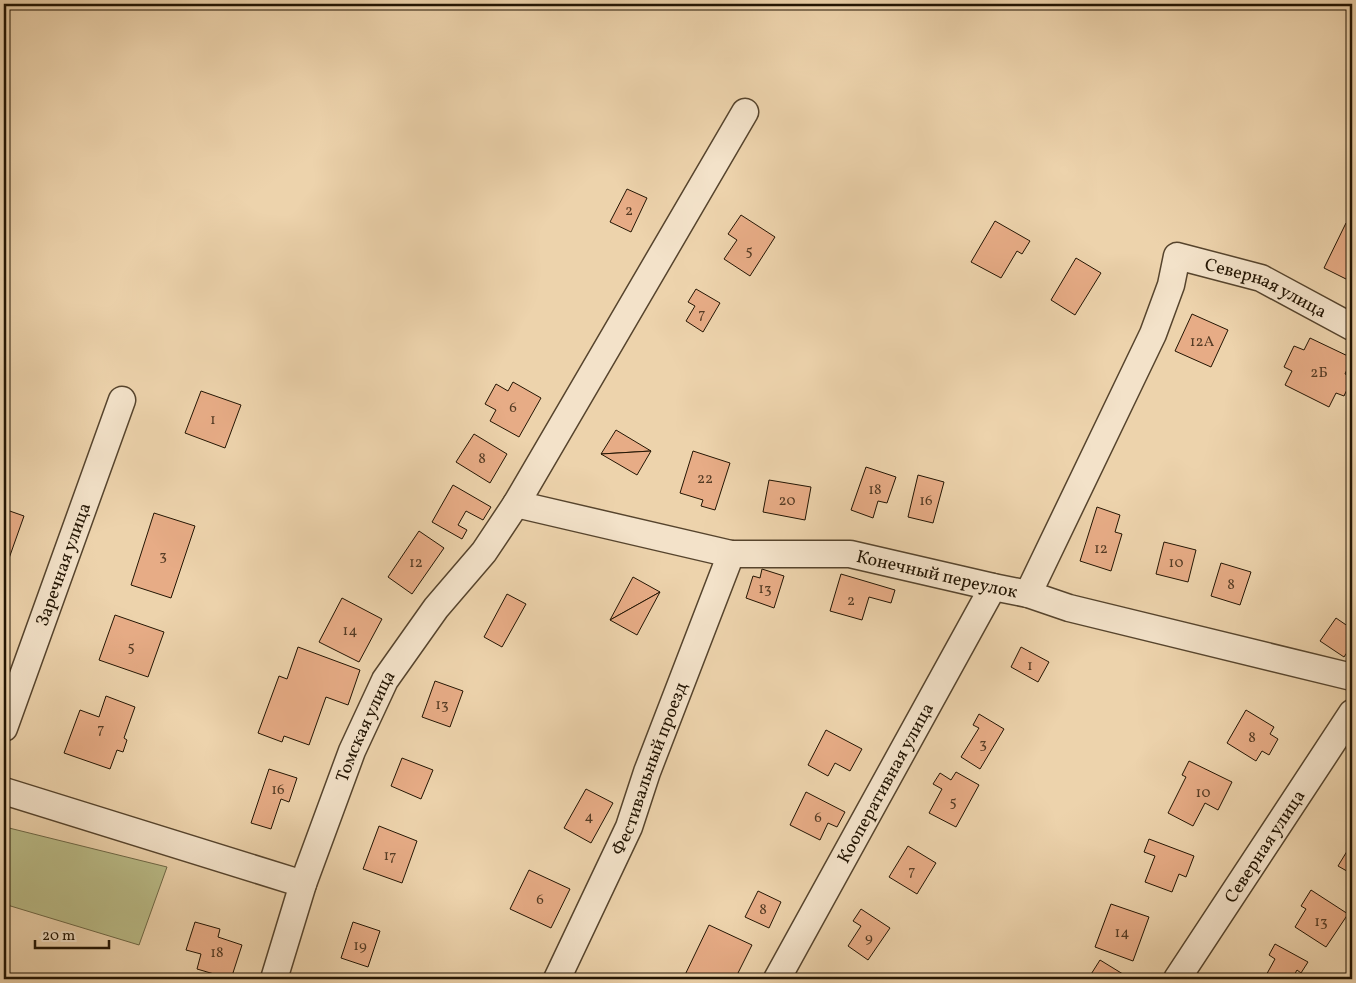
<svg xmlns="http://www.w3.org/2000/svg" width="1356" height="983" viewBox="0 0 1356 983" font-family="Vollkorn,serif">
	<rect width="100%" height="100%" fill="#edd3ac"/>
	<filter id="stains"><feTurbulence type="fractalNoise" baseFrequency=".004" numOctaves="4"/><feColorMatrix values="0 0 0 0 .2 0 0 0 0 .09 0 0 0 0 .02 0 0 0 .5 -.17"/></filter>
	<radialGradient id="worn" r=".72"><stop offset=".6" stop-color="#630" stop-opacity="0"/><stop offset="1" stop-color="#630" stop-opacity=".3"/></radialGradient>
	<polygon fill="#babc88" stroke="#6e6846" points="5,827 167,867 139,945 4,904"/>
	<g fill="#e7ac86" stroke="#231503">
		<polygon points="627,189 647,198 631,232 610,222"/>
		<polygon points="741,215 775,237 750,276 724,259 737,240 728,234"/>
		<polygon points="995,221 1030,241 1022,254 1017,251 1001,278 971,262"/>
		<polygon points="1346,223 1352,226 1352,282 1324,268"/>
		<polygon points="1076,258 1101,273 1075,315 1051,300"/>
		<polygon points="696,289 720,303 703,332 686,321 695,306 688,302"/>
		<polygon points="1192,314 1228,330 1211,367 1175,351"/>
		<polygon points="1310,338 1352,358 1345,374 1352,377 1352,379 1344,396 1336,393 1329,407 1285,385 1292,371 1284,367 1294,346 1304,350"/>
		<polygon points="513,382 541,398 519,437 490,421 496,410 485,404 496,384 508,391"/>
		<polygon points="201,391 241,405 225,448 185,433"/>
		<polygon points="616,430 651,451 601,454"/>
		<polygon points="474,434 507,454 490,483 456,462"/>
		<polygon points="651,451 637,475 601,454"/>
		<polygon points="693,451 730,463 715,510 701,506 703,500 680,493"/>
		<polygon points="866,467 896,477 887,503 878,501 873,518 851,510"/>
		<polygon points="918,475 944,482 933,523 908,517"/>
		<polygon points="769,480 811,487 805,520 763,512"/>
		<polygon points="453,485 491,507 483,520 466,511 458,525 467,530 462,539 432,522"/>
		<polygon points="1097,507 1120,515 1115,532 1122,534 1111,571 1080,561"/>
		<polygon points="4,509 24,516 7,564 4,563"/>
		<polygon points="154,513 195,526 171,598 131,585"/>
		<polygon points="419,531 444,548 412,594 388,577"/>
		<polygon points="1164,542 1196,550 1188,582 1156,574"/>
		<polygon points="1221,563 1251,572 1240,605 1211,596"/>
		<polygon points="762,569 784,576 774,608 746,598 753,576 760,578"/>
		<polygon points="841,574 895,590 891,603 869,597 862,620 830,611"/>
		<polygon points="633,577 660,592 610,620"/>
		<polygon points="660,592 637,635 610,620"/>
		<polygon points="507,594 526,604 502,647 484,637"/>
		<polygon points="342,598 382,619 359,662 319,642"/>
		<polygon points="115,615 164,632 148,677 99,660"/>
		<polygon points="1336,618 1352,629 1352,645 1344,657 1320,641"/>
		<polygon points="298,647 360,670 348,705 326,697 309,745 284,736 282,742 258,733 279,676 287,679"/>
		<polygon points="1021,647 1049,662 1038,682 1011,667"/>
		<polygon points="435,681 463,691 450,727 422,717"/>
		<polygon points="106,696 135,707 124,738 127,740 123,752 117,750 110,769 64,753 80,710 99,717"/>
		<polygon points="1246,710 1274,727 1270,734 1278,739 1269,755 1262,751 1256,761 1227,743"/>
		<polygon points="979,714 1004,729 980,769 961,757 979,728 973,725"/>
		<polygon points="826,730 862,749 850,771 835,763 828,776 808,765"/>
		<polygon points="402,758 433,770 421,799 391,786"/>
		<polygon points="1189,761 1232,782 1218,810 1205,803 1193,826 1168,813 1186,777 1182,775"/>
		<polygon points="269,769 297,778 289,802 281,799 271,829 251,823"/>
		<polygon points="956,772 979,785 956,827 929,813 942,789 933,784 940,773 951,780"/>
		<polygon points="586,789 613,803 591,843 564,828"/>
		<polygon points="806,792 845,812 837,827 828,823 820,840 790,825"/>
		<polygon points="379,826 417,841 402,883 363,869"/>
		<polygon points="1149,839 1194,856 1186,877 1179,874 1172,892 1145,882 1155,856 1144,852"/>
		<polygon points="1352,843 1352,874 1338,866"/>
		<polygon points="908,846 936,863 917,894 889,877"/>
		<polygon points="529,870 570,889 551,928 510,909"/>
		<polygon points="1311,890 1348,914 1326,947 1295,927 1306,909 1301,906"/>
		<polygon points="758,891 781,902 769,928 745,917"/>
		<polygon points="1111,904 1149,917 1133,961 1095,947"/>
		<polygon points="861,909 890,928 868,960 848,946 861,926 853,921"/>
		<polygon points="195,922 220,929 218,937 242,945 231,979 197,969 201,954 186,950"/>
		<polygon points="353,922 380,931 368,967 341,958"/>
		<polygon points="709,925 752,945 735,979 683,979"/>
		<polygon points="1275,944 1308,962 1301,973 1297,970 1292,979 1264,979 1275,959 1269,955"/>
		<polygon points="1100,960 1131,979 1088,979"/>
	</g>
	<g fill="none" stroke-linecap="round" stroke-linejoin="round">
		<defs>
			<g id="minor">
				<path id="s1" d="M 516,504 L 731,554 L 850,554 L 993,587 L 1028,594 L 1069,608 L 1352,677"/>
				<path id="s2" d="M 1028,594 L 1153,334 L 1171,285 L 1177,256 L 1261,278 L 1352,327"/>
				<path id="s3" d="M 4,728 L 122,400"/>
				<polyline points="4,791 303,884"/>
				<path id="s4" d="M 274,979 L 303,884 L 352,751 L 385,680 L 436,608 L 484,552 L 516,504 L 745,112"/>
				<path id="s5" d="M 557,979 L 629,827 L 647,772 L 731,554"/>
				<path id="s6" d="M 777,979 L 993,587"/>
				<path id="s7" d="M 1177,979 L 1352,713"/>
			</g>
		</defs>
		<use href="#minor" stroke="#56442d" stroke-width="29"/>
		<use href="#minor" stroke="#f3e2c9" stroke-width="26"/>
	</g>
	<g text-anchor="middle" stroke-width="4" stroke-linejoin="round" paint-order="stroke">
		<g font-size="15" fill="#543b24">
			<text x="629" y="215">2</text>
			<text x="749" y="255">5</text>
			<text x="702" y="318">7</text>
			<text x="1202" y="346">12А</text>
			<text x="1319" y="377">2Б</text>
			<text x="513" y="412">6</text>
			<text x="213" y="424">1</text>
			<text x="482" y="463">8</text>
			<text x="705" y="483">22</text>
			<text x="875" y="494">18</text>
			<text x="787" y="505">20</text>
			<text x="926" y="505">16</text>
			<text x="1101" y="553">12</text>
			<text x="163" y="560">3</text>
			<text x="416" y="567">12</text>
			<text x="1176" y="567">10</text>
			<text x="1231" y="589">8</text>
			<text x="765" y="593">13</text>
			<text x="851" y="605">2</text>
			<text x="350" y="635">14</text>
			<text x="131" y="651">5</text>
			<text x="1030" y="670">1</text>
			<text x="442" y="709">13</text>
			<text x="101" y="733">7</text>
			<text x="1252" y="742">8</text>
			<text x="983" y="748">3</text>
			<text x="278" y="794">16</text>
			<text x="1203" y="797">10</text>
			<text x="953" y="806">5</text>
			<text x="589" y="821">4</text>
			<text x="818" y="822">6</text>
			<text x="390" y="860">17</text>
			<text x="912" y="875">7</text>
			<text x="540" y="904">6</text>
			<text x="763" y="914">8</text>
			<text x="1321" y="926">13</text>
			<text x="1122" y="937">14</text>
			<text x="869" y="942">9</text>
			<text x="360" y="950">19</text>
			<text x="217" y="957">18</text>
		</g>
		<g font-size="18" fill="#231503" stroke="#f3e2c9">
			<text dy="6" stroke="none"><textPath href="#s2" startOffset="465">Северная улица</textPath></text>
			<text dy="6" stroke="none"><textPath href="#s3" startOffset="174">Заречная улица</textPath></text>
			<text dy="6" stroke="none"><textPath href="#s1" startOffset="429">Конечный переулок</textPath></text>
			<text dy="6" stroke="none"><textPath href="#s4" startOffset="269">Томская улица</textPath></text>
			<text dy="6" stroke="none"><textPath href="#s5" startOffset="230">Фестивальный проезд</textPath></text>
			<text dy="6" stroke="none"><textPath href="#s6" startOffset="224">Кооперативная улица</textPath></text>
			<text dy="6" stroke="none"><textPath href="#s7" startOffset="159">Северная улица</textPath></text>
		</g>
	</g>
	<rect width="1356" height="983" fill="none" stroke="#edd3ac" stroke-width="20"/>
	<rect x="5" y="5" width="1346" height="973" fill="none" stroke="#231503" stroke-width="2.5"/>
	<rect x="10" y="10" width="1336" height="963" fill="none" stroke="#231503"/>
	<path d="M35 940v8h74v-8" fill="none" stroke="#231503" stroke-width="2.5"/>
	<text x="42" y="940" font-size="15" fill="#231503" stroke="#f3e2c9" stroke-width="4" paint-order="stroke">20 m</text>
	<rect width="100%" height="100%" filter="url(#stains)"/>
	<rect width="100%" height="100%" fill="url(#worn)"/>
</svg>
